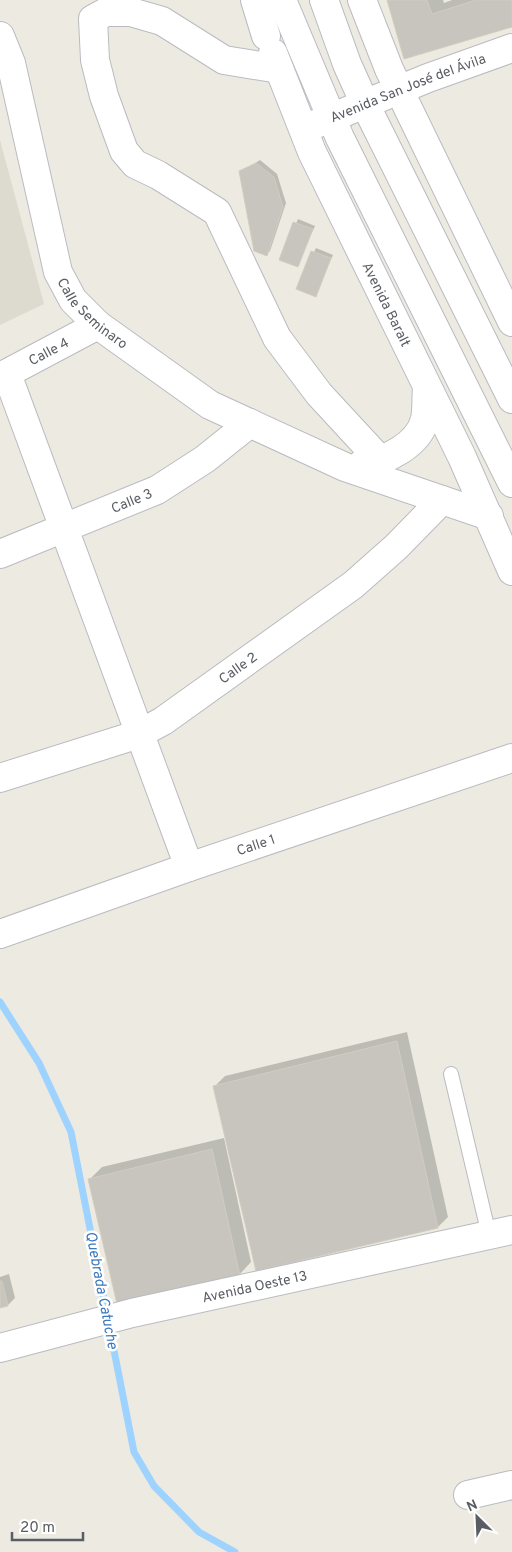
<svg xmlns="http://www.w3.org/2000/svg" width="512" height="1552" viewBox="0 0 512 1552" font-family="Overpass,sans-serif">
	<rect width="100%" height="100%" fill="#edebe1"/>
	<polygon fill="#dddad0" points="0,140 44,304 0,325"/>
	<g fill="#0003">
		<polygon points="388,0 443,0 444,3 452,0 512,0 512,26 405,57"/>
		<polygon points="260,160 277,174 286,203 270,251 266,254 241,172"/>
		<polygon points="298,219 315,226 297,266 280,260"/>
		<polygon points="316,248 333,255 315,295 298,288"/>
		<polygon points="407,1032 448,1217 438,1227 215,1086 225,1076"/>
		<polygon points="224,1138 251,1262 239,1275 89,1180 102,1167"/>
		<polygon points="9,1274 15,1298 8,1305 0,1307 0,1277"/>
	</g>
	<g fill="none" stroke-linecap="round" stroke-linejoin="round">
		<g stroke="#9fd3ff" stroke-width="7">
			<polyline points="0,1002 39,1063 71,1132 107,1315"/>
			<polyline points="109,1325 134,1452 154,1486 199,1532 235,1552"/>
		</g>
	</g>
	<g fill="#c8c4be" stroke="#d2cdbf">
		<polygon points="387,0 427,0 432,14 476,0 512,0 512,27 404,59"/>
		<polygon points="256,163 274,177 283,207 267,256 254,251 239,171"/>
		<polygon points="293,222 313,229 298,267 279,260"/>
		<polygon points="311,251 331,258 316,297 296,289"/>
		<polygon points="397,1041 438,1228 256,1271 213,1086"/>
		<polygon points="212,1149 240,1276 117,1304 88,1179"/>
		<polygon points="0,1281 2,1281 8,1306 0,1308"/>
	</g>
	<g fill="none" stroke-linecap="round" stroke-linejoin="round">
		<defs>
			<polyline id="lane" points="451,1074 489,1235"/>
			<g id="street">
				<polyline points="362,0 389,69 512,322"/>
				<path id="s1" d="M 0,36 L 11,63 L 58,272 L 73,300 L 98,325 L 210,405 L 345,467 L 489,516"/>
				<path id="s2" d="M 273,53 L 312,152 L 462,457 L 512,571"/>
				<polyline points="279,69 224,60 162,21 131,12 106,12 93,19 95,60 104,96 124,151 135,164 158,175 217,212 277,338 319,394 380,460"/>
				<path id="s3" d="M 311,126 L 428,78 L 512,48"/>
				<polyline points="7,374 189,867"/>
				<path id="s4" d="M 0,377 L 98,325"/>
				<path d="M 362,464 C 386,461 419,445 425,419 C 427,409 426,398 427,388"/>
				<path id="s5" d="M 0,554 L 157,490 L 205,459 L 250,423"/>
				<path id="s6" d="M 0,778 L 139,734 L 163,721 L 353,585 L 396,547 L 442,500"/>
				<path id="s7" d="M 0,934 L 189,867 L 512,758"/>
				<path id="s8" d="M 0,1348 L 132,1313 L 512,1230"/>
				<polyline points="468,1495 512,1485"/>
			</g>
			<g id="secondary">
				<polyline points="255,0 266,36"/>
				<polyline points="282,0 340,138 512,483"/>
				<polyline points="324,0 347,64 365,104 512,399"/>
			</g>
		</defs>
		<use href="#lane" stroke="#b9bbc1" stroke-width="16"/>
		<use href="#street" stroke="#b9bbc1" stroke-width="30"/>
		<use href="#secondary" stroke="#b7bac1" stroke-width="30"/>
		<use href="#lane" stroke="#fff" stroke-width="14"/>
		<use href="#street" stroke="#fff" stroke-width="28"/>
		<use href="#secondary" stroke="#fff" stroke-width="28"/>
	</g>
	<g text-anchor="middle" stroke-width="5" stroke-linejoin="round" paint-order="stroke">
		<g font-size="14" fill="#5a5d63" stroke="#fff">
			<text dy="5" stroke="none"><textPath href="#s3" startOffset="104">Avenida San José del Ávila</textPath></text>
			<text dy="5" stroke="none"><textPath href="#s2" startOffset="276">Avenida Baralt</textPath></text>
			<text dy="5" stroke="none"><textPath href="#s1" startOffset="298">Calle Seminaro</textPath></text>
			<text dy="5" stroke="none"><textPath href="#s4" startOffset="55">Calle 4</textPath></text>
			<text dy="5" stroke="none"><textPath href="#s5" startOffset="142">Calle 3</textPath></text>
			<text dy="5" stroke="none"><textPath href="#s6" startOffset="265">Calle 2</textPath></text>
			<text dy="5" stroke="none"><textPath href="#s7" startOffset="271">Calle 1</textPath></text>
			<text dy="5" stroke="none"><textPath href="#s8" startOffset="262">Avenida Oeste 13</textPath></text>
		</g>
		<g font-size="15" font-style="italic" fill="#3b79be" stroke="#fff">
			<text transform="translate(102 1290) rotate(79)" y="5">Quebrada Catuche</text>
		</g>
	</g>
	<g transform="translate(477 1517) rotate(336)" stroke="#ffffff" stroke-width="4" paint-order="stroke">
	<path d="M0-4L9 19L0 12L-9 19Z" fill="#5a5d63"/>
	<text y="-8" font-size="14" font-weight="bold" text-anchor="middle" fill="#5a5d63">N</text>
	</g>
	<path d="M12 1532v8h71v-8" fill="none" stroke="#5a5d63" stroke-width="2.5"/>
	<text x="20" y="1532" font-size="15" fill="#5a5d63" stroke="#ffffff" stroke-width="4" paint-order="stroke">20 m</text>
</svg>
